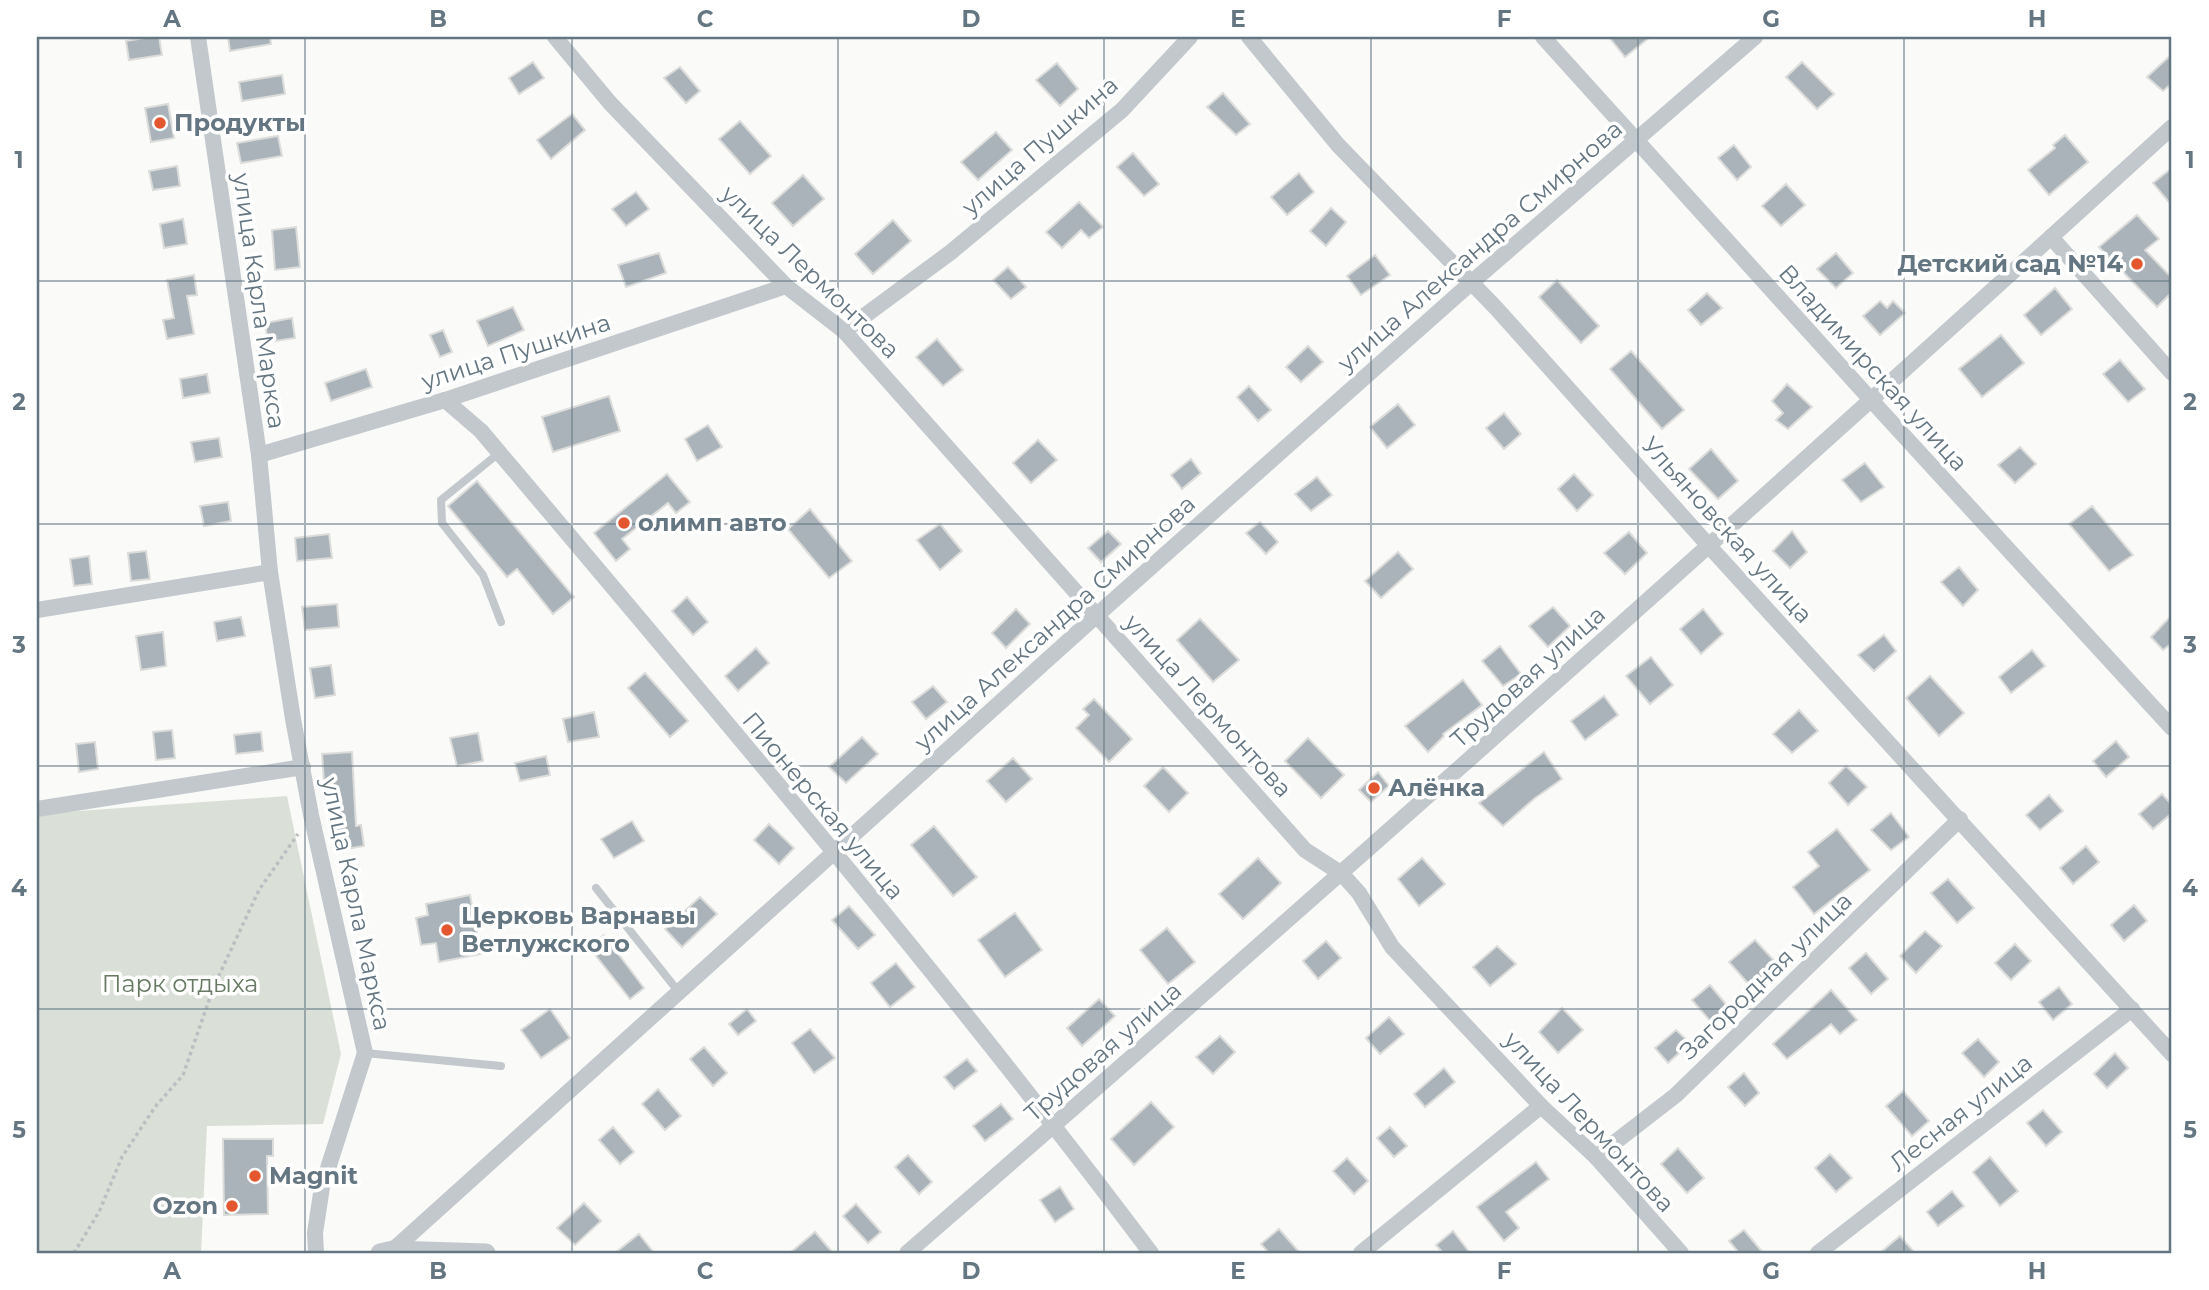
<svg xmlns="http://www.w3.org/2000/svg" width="2209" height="1290" viewBox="0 0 2209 1290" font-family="Montserrat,sans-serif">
	<rect width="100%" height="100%" fill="#fafaf8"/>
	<polygon fill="#dadfd7" points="287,796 341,1054 323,1124 207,1126 201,1253 38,1253 37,814"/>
	<g fill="#aab3b9" stroke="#dcdcda" stroke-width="2">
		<polygon points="150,37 159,37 162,55 129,60 126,41"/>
		<polygon points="228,37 270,37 271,44 230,51"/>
		<polygon points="1609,37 1650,37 1625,57"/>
		<polygon points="2172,54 2172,83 2163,91 2147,77"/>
		<polygon points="533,62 544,78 519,94 509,78"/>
		<polygon points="1802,62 1834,94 1817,109 1786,77"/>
		<polygon points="1057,63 1078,89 1060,106 1036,80"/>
		<polygon points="680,67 700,91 686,103 664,78"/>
		<polygon points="282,75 285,94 242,101 239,82"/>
		<polygon points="1223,93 1250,124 1236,135 1207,107"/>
		<polygon points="168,104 174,138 151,142 145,108"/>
		<polygon points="572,114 585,130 551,159 537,140"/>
		<polygon points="740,121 771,156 750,174 719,139"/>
		<polygon points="996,132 1012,150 978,180 961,162"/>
		<polygon points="2065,135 2088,162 2049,195 2028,170 2055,148 2053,145"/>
		<polygon points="278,136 282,156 241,163 237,143"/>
		<polygon points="1734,145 1751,167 1737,180 1718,158"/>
		<polygon points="1133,153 1159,184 1144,196 1117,167"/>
		<polygon points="177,166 180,186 153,190 149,171"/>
		<polygon points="2172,168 2172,206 2153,183"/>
		<polygon points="1299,173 1314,192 1287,215 1271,197"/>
		<polygon points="803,175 824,199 793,226 772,203"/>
		<polygon points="1786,184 1805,205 1781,226 1762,206"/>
		<polygon points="636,192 649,209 626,226 612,209"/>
		<polygon points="1079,202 1103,227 1089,238 1081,230 1062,248 1046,232"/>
		<polygon points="1331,208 1346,222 1326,246 1310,231"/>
		<polygon points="2137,215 2159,239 2145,250 2172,278 2172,292 2157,307 2099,247"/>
		<polygon points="183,219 187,244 164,248 160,224"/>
		<polygon points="893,220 911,241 873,274 855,254"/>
		<polygon points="296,227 300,267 275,270 272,230"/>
		<polygon points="659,253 666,273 626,287 618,265"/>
		<polygon points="1836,253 1853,273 1836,288 1817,269"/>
		<polygon points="1375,255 1390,275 1361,295 1347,276"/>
		<polygon points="1008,267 1026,287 1011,299 993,280"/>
		<polygon points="194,275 197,295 187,296 194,334 167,339 163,320 174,318 167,280"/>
		<polygon points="1557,280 1599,326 1581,343 1539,297"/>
		<polygon points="2055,288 2072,309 2041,335 2024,315"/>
		<polygon points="1707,293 1722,308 1701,325 1688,310"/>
		<polygon points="1880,301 1887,308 1893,301 1905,313 1880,335 1863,316"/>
		<polygon points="513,307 524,330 488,346 477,321"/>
		<polygon points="292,318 295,338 268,342 265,323"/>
		<polygon points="443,330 452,352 440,357 430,335"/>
		<polygon points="2001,335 2024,363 1982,397 1959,369"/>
		<polygon points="937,339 963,370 943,386 916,357"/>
		<polygon points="1308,346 1323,362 1301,382 1286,367"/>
		<polygon points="1631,351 1684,410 1662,429 1610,369"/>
		<polygon points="2120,360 2145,389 2128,402 2103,374"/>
		<polygon points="366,369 372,387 331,401 325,383"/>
		<polygon points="207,374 210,393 183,398 180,379"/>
		<polygon points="1787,384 1812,407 1788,429 1776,420 1783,413 1772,401"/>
		<polygon points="1249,386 1271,410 1258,421 1237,397"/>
		<polygon points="609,396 620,431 553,452 542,417"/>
		<polygon points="1398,404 1415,425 1387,448 1370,427"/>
		<polygon points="1504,413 1521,434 1504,449 1486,428"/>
		<polygon points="708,425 722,447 697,461 685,439"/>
		<polygon points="219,438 222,457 195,462 191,442"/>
		<polygon points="1038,440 1057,460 1031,483 1013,463"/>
		<polygon points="2020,447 2036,464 2015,483 1998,465"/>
		<polygon points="1711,449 1738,481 1718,499 1689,469"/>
		<polygon points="1191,459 1201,473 1182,489 1171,475"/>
		<polygon points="1865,463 1884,487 1861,502 1842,480"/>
		<polygon points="667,474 690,502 676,513 668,503 622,539 630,549 616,561 594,533"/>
		<polygon points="1574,474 1593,495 1577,511 1558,489"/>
		<polygon points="1317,477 1332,495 1311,511 1295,494"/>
		<polygon points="477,481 574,597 553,614 517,569 507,577 448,506"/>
		<polygon points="228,502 231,521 204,526 200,506"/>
		<polygon points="2092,506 2133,555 2109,571 2069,524"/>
		<polygon points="810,509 852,561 829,578 788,529"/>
		<polygon points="1260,522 1278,542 1266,554 1246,533"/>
		<polygon points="940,524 962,551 940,570 917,540"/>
		<polygon points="1108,531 1121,544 1101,562 1088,548"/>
		<polygon points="1792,531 1807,552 1790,568 1773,551"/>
		<polygon points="1629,532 1647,553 1625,574 1604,553"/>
		<polygon points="329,534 332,558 297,561 295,538"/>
		<polygon points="146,551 150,579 131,581 128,553"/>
		<polygon points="1398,552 1413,569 1381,598 1365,581"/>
		<polygon points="89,556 92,584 74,586 70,559"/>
		<polygon points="1959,567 1978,590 1963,606 1941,582"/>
		<polygon points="687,597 708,622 693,635 672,611"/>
		<polygon points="337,604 339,627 305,630 302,607"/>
		<polygon points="1553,607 1570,626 1548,647 1529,626"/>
		<polygon points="1016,609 1030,624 1006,648 992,633"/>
		<polygon points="1703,609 1723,634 1701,654 1680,629"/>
		<polygon points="2172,615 2172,643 2163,650 2151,637"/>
		<polygon points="241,617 245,636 217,641 214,622"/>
		<polygon points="1200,619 1239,660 1213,682 1177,640"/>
		<polygon points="163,632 166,666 141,670 136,636"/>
		<polygon points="1884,635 1896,651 1874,671 1858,655"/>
		<polygon points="1500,646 1521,674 1503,686 1482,661"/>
		<polygon points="756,648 769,663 738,691 725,676"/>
		<polygon points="2032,650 2045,666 2011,693 1999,677"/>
		<polygon points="1651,657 1673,685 1650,704 1626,676"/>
		<polygon points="331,665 335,695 315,698 310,668"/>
		<polygon points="645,673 688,721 670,737 628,688"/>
		<polygon points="1930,676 1964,713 1939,736 1906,698"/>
		<polygon points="1463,680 1482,705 1443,734 1444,736 1428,752 1405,726"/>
		<polygon points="933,686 947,702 926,719 912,702"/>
		<polygon points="1604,696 1618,715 1585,740 1571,721"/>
		<polygon points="1094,699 1132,739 1109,762 1076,728 1089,715 1083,709"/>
		<polygon points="1799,710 1818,731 1792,753 1773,734"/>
		<polygon points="594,712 599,737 568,742 563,719"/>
		<polygon points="172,730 175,758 156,760 153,732"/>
		<polygon points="261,732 263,751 236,754 234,735"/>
		<polygon points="478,733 483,761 457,766 450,738"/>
		<polygon points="862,737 878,754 846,783 829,767"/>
		<polygon points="1308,738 1344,775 1321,798 1285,761"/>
		<polygon points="2116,741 2129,757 2106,777 2093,761"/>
		<polygon points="95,742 98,769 79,772 76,744"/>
		<polygon points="352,752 356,826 361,825 364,846 340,850 333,811 326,811 322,754"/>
		<polygon points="1544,752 1562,779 1535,798 1503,826 1479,803"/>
		<polygon points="546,756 550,775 520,781 515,763"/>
		<polygon points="1013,758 1032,779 1006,802 987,781"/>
		<polygon points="1846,766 1867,787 1848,805 1829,783"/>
		<polygon points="1163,767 1188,793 1169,812 1144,786"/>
		<polygon points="1378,772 1389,786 1371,802 1359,790"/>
		<polygon points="2162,794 2172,805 2172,813 2153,829 2139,814"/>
		<polygon points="2049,795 2063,811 2040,830 2026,815"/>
		<polygon points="1891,813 1909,837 1891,850 1871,830"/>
		<polygon points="632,821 644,841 614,858 601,839"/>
		<polygon points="769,824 794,848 779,864 754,840"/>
		<polygon points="934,826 977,877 953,896 911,845"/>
		<polygon points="1837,829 1870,870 1814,914 1793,887 1819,866 1808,852"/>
		<polygon points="2086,846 2099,862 2073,884 2060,868"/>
		<polygon points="1258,858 1281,883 1243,919 1219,894"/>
		<polygon points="1422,858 1445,884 1419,906 1398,879"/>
		<polygon points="1948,879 1974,908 1957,923 1931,893"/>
		<polygon points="470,895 481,954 439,962 436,943 421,945 416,918 428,915 426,904"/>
		<polygon points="700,897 717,914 682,947 665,929"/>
		<polygon points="2134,905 2147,921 2124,941 2111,925"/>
		<polygon points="849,906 875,935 858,949 832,920"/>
		<polygon points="1015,913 1042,950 1005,977 978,940"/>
		<polygon points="1167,928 1195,962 1168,984 1140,950"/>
		<polygon points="1925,931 1942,946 1916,973 1900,956"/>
		<polygon points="604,935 644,988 630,999 589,947"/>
		<polygon points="1755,940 1779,966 1753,989 1729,962"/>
		<polygon points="1326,941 1341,958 1318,979 1303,961"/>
		<polygon points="2015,944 2031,961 2011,980 1995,963"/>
		<polygon points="1497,946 1516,964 1490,986 1473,967"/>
		<polygon points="1866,953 1888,979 1871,994 1849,968"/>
		<polygon points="896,963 915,987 890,1007 871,983"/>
		<polygon points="1710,985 1729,1008 1712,1023 1692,1000"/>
		<polygon points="2059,987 2072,1004 2053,1020 2039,1002"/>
		<polygon points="1831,990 1857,1020 1840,1034 1831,1024 1787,1059 1773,1044"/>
		<polygon points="1099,999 1115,1016 1082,1046 1067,1028"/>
		<polygon points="1562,1008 1583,1030 1558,1053 1539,1032"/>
		<polygon points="550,1009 570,1038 541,1058 521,1030"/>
		<polygon points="747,1009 756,1021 738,1035 729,1024"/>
		<polygon points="1389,1017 1404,1034 1380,1054 1366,1038"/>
		<polygon points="810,1029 835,1058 814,1073 792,1043"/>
		<polygon points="1676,1030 1690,1043 1668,1063 1655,1048"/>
		<polygon points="1220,1036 1235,1052 1213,1074 1196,1057"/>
		<polygon points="1978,1039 1999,1062 1984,1077 1962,1053"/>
		<polygon points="704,1047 727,1073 713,1086 690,1059"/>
		<polygon points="2115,1053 2128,1068 2107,1088 2094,1074"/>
		<polygon points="967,1059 977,1071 954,1089 944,1077"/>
		<polygon points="1444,1068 1455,1082 1425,1107 1414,1094"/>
		<polygon points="1744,1073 1759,1093 1745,1106 1728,1087"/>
		<polygon points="658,1089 681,1116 665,1130 642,1104"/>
		<polygon points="1903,1091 1929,1121 1912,1136 1886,1106"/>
		<polygon points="1151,1102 1174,1127 1134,1165 1111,1139"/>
		<polygon points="1001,1104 1013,1119 985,1141 973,1126"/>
		<polygon points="2043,1110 2062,1132 2046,1146 2027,1123"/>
		<polygon points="613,1127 634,1152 620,1164 599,1140"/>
		<polygon points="1390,1127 1407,1146 1394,1157 1377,1138"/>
		<polygon points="223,1139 273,1139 273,1156 267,1156 268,1214 224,1215"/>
		<polygon points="1678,1148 1704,1178 1687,1193 1661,1164"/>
		<polygon points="1830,1154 1852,1178 1836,1192 1815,1168"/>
		<polygon points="908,1155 932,1182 919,1194 895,1167"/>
		<polygon points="1990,1157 2018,1191 2000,1206 1973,1172"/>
		<polygon points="1347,1158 1368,1181 1354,1194 1333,1171"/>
		<polygon points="1536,1162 1549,1179 1506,1212 1519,1228 1504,1241 1477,1207"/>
		<polygon points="1060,1187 1074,1209 1055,1222 1040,1200"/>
		<polygon points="1952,1191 1964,1206 1938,1226 1927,1212"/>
		<polygon points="584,1203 601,1221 575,1245 557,1228"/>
		<polygon points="856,1204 881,1232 868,1243 843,1216"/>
		<polygon points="1279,1229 1300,1253 1269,1253 1261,1244"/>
		<polygon points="1744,1230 1763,1253 1739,1253 1729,1241"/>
		<polygon points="1453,1231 1470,1253 1443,1253 1436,1245"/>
		<polygon points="815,1232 833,1253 790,1253"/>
		<polygon points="639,1234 654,1253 615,1253"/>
		<polygon points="1900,1236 1915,1253 1880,1253"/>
	</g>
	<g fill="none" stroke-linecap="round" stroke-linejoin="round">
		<polyline stroke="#bbbfc2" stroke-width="3.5" stroke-dasharray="3.5 3.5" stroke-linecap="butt" points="74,1253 99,1212 122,1157 155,1107 183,1075 214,986 259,890 298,834"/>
		<g stroke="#c3c8cc" stroke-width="8">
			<polyline points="499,453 441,500 442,523 483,575 501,622"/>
			<polyline points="596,888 678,991"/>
			<polyline points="365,1053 501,1066"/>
		</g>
		<g stroke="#c3c8cc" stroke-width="16">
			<polyline points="198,37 259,455 270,572 293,719 311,815 365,1053 322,1187 315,1233 316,1253"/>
			<polyline points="555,37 610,103 786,286 844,331 1305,850 1342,874 1359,893 1392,947 1541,1106 1596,1157 1681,1253"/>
			<polyline points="1249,37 1338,145 1496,308 1709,546 2172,1054"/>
			<polyline points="1543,37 1872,401 2172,728"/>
			<polyline points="2051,237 2172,373"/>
			<polyline points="844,331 951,252 1122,110 1190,37"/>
			<path d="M 445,400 L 481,431 C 709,701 939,971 1151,1253"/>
			<polyline points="259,455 445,400 786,286"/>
			<polyline points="37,610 270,572"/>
			<polyline points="37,809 303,767"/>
			<polyline points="1596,1157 1676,1095 1960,819"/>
			<polyline points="393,1250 1097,615 1472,282 1755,37"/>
			<path d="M 907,1253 C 1333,883 1755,507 2172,127"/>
			<polyline points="1361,1253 1541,1106"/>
			<polyline points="1818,1253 2132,1009"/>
		</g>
		<polyline stroke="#c3c8cc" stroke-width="19" points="380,1253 393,1250 486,1253"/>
	</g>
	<path fill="none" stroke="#657683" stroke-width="2" stroke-opacity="0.55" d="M 305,37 L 305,1253M 572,37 L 572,1253M 838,37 L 838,1253M 1104,37 L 1104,1253M 1371,37 L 1371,1253M 1638,37 L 1638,1253M 1904,37 L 1904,1253M 37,281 L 2172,281M 37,524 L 2172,524M 37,766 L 2172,766M 37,1009 L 2172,1009"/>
	<g fill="#e4572e" stroke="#fff" stroke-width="2.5">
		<circle cx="160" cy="123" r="7"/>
		<circle cx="2137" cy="264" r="7"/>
		<circle cx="624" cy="523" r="7"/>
		<circle cx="1374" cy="788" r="7"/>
		<circle cx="447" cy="930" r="7"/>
		<circle cx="255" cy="1176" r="7"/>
		<circle cx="232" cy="1206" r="7"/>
	</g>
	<g text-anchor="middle" stroke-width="7" stroke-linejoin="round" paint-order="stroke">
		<g font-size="24" font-weight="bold" fill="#657683" stroke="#fff" text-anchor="start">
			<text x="174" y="131">Продукты</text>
			<text x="2123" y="272" text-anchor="end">Детский сад №14</text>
			<text x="638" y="531">олимп авто</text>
			<text x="1388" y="796">Алёнка</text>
			<text x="461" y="924">Церковь Варнавы<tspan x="461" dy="28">Ветлужского</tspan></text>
			<text x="269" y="1184">Magnit</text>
			<text x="218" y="1214" text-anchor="end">Ozon</text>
		</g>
		<g font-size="24" fill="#657683" stroke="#fff">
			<text transform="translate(1040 146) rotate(-41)" y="8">улица Пушкина</text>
			<text transform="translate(1480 246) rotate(-41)" y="8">улица Александра Смирнова</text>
			<text transform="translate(810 272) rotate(44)" y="8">улица Лермонтова</text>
			<text transform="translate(259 301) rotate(82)" y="8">улица Карла Маркса</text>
			<text transform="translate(516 352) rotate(-18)" y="8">улица Пушкина</text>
			<text transform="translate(1873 368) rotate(48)" y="8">Владимирская улица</text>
			<text transform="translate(1727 530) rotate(48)" y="8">Ульяновская улица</text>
			<text transform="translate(1055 623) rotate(-42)" y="8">улица Александра Смирнова</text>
			<text transform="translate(1528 677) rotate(-42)" y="8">Трудовая улица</text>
			<text transform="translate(1208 706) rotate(48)" y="8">улица Лермонтова</text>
			<text transform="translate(823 806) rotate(50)" y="8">Пионерская улица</text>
			<text transform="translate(356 904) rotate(78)" y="8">улица Карла Маркса</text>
			<text transform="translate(1766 976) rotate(-44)" y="8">Загородная улица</text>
			<text transform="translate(1103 1052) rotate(-41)" y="8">Трудовая улица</text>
			<text transform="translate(1961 1113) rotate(-38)" y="8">Лесная улица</text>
			<text transform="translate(1589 1122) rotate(47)" y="8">улица Лермонтова</text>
		</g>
		<g font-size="24" fill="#687a64" stroke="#fff">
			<text x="180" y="992">Парк отдыха</text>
		</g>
	</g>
	<rect width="2209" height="1290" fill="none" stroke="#ffffff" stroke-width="77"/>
	<rect x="38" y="38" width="2132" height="1214" fill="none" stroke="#657683" stroke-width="2.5"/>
	<g font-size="23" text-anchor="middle" font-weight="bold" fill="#657683">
		<text x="172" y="27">A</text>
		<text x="438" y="27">B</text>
		<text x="705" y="27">C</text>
		<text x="971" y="27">D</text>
		<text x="1238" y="27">E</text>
		<text x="1504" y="27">F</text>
		<text x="1771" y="27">G</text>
		<text x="2037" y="27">H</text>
		<text x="19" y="168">1</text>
		<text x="2190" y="168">1</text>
		<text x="19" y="410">2</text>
		<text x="2190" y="410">2</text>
		<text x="19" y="653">3</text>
		<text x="2190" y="653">3</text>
		<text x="19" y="896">4</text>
		<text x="2190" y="896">4</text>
		<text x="19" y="1138">5</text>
		<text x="2190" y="1138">5</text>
		<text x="172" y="1279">A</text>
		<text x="438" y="1279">B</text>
		<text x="705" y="1279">C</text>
		<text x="971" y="1279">D</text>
		<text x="1238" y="1279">E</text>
		<text x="1504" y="1279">F</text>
		<text x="1771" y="1279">G</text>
		<text x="2037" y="1279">H</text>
	</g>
</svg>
